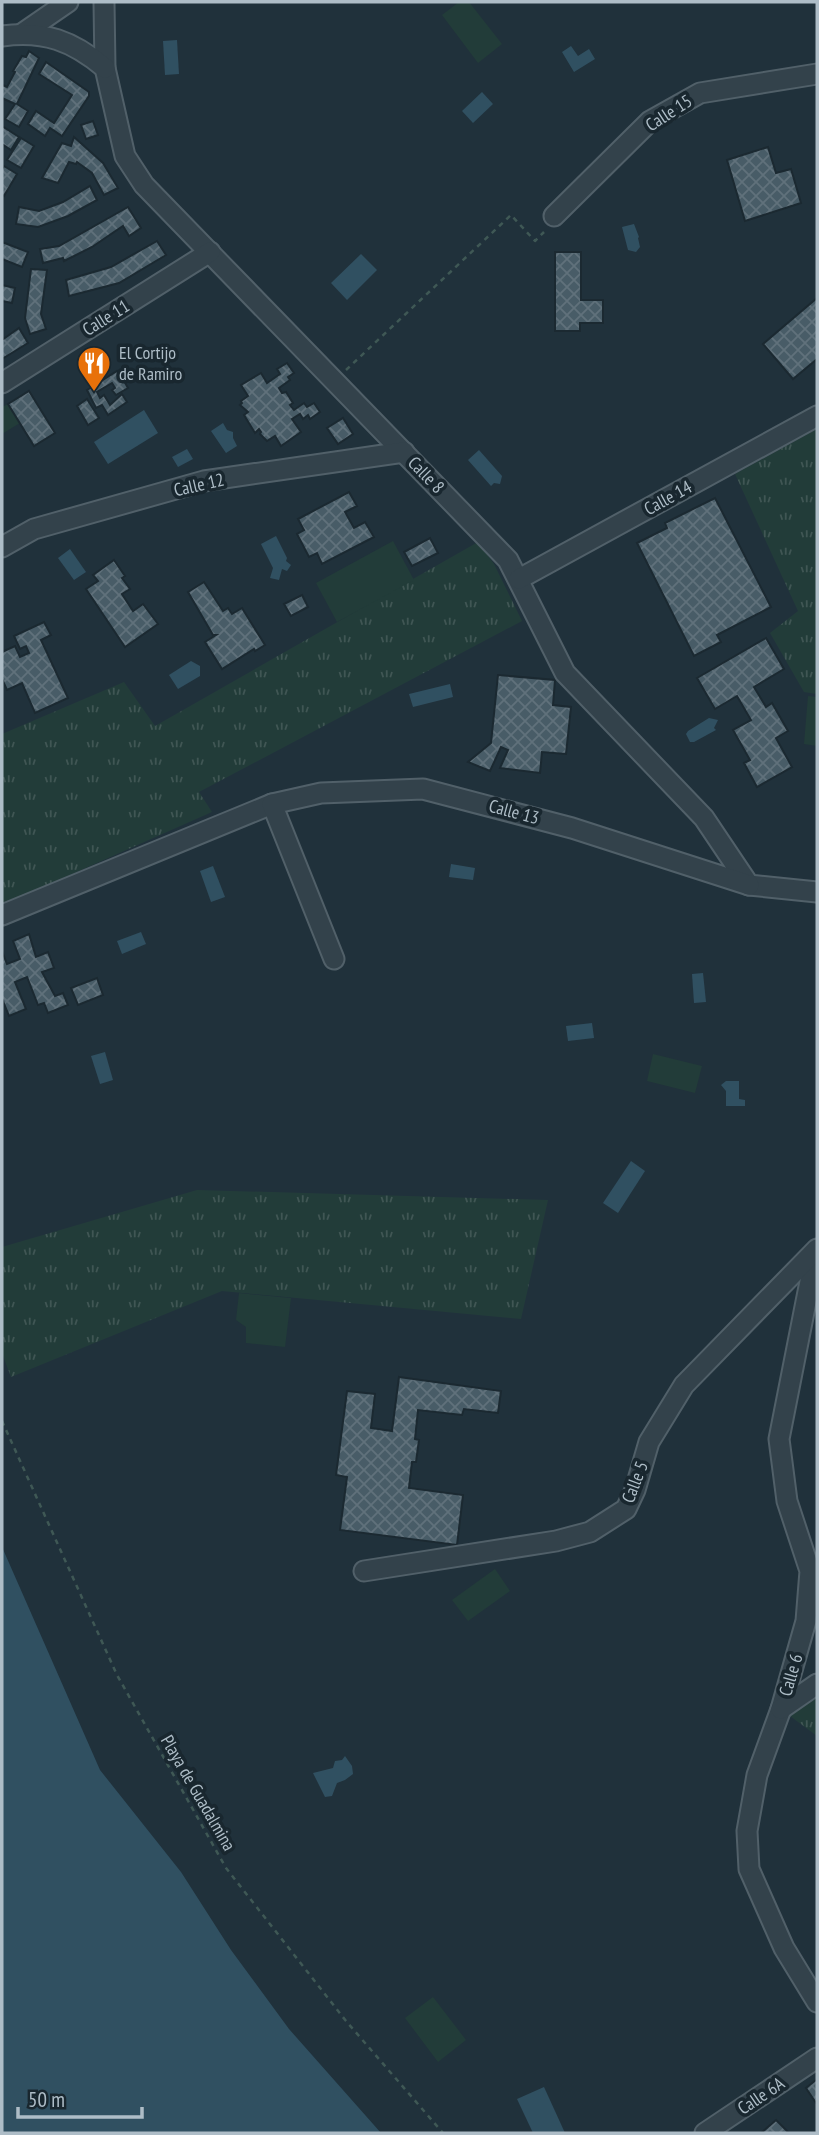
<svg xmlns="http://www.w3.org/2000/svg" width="819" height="2135" viewBox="0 0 819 2135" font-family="'PT Sans Narrow',sans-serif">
	<defs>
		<pattern id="grass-tufts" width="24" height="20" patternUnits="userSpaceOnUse" patternTransform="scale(1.75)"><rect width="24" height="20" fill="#223c39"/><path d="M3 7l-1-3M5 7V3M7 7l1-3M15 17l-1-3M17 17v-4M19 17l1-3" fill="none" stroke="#405654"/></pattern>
		<pattern id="building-cross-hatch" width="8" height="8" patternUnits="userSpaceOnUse" patternTransform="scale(1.75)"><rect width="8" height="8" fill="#485c67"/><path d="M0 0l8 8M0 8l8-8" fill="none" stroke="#60717b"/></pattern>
	</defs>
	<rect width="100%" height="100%" fill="#20313b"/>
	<g fill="url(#grass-tufts)">
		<polygon points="817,429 817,694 804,692 770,633 798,611 735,474"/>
		<polygon points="478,542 494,564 522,621 199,792 212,812 2,905 2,734 124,682 155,726"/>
		<polygon points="197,1190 548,1200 521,1319 222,1291 11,1377 2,1353 2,1247"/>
		<polygon points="817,1697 817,1736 790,1716"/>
	</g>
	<g fill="#223c39">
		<polygon points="459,2 469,2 502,44 478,63 442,15"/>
		<polygon points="8,404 20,423 2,434 2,407"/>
		<polygon points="393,541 414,580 337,622 316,583"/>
		<polygon points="808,696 817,697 817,746 804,744"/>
		<polygon points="653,1054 702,1066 695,1093 647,1081"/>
		<polygon points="239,1293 291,1298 285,1347 246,1343 246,1327 236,1320"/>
		<polygon points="495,1569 510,1591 468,1621 452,1600"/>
		<polygon points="433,1997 466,2040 438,2062 405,2018"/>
	</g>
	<g fill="#305061">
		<polygon points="177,40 179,74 165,75 163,41"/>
		<polygon points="571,46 578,56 589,49 595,59 574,72 562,52"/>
		<polygon points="482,92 493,104 473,123 462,111"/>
		<polygon points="634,224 639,237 638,238 640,247 636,252 628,250 622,227"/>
		<polygon points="361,254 377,270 347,300 331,283"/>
		<polygon points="144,410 158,433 108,464 94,442"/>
		<polygon points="223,423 227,430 233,432 233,438 237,446 226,453 211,431"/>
		<polygon points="187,449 193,459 178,467 172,457"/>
		<polygon points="479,450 502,476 500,484 494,483 491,486 468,460"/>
		<polygon points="276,536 287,558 286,561 291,565 287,571 282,569 279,580 270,578 273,568 261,544"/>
		<polygon points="70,549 86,572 74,580 58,558"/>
		<polygon points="191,661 200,666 200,676 178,689 169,675"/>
		<polygon points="450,684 453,697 413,707 409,694"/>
		<polygon points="709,718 718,720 714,728 716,730 694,742 690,742 686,734 688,731"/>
		<polygon points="451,864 475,868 473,880 449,877"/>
		<polygon points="213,866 225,897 211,902 200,871"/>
		<polygon points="141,932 146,944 122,954 117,941"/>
		<polygon points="703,973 706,1002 694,1003 692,974"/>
		<polygon points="592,1023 594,1038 568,1041 566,1026"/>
		<polygon points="105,1052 113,1080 100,1084 91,1056"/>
		<polygon points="726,1081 739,1081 739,1099 745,1100 745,1106 726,1106 726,1091 721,1085"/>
		<polygon points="631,1161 645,1171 618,1213 603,1203"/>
		<polygon points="2,1547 100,1770 181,1872 231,1950 289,2029 381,2133 2,2133"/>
		<polygon points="345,1756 352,1766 353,1774 345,1780 337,1783 332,1796 325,1797 313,1773 333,1768 335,1761 342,1760"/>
		<polygon points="544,2087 565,2133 533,2133 517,2099"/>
	</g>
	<g fill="url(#building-cross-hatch)" stroke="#1b2931" stroke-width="2">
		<polygon points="29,51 39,58 17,104 28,111 19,127 5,119 15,104 2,98 2,87 3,85 7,87 15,72 13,71 22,56 26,57"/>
		<polygon points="46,62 89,92 89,96 62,136 50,128 45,136 28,124 36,111 54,123 72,95 39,74"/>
		<polygon points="93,121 98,135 86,139 81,125"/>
		<polygon points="2,126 19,137 11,150 2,144"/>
		<polygon points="74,137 103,163 118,188 104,195 92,173 77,162 76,164 69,162 58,183 42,178 62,143 71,146"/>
		<polygon points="21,138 34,146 21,168 7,160"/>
		<polygon points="768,147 776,173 791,169 801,203 745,221 727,160"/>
		<polygon points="4,166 17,174 4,196 2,195 2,169"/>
		<polygon points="90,186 97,200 68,216 38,227 16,224 19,207 39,211 63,202"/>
		<polygon points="128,207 141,228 129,236 123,226 92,247 64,261 63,258 43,263 40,249 59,246"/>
		<polygon points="157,241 166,255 119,283 69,296 66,280 111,267"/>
		<polygon points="2,242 28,252 22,267 2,259"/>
		<polygon points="555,252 581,252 581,300 603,300 603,323 580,323 580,331 555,331"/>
		<polygon points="31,269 47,270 41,314 46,329 30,334 25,318"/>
		<polygon points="2,285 15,288 12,303 2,301"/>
		<polygon points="817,298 817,359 793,379 763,344"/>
		<polygon points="19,328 28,343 2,359 2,340"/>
		<polygon points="287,363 294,373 288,377 290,380 279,388 282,393 286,392 293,403 290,405 294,410 304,403 307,407 314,403 320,412 310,419 308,415 303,419 300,414 292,419 301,432 281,446 275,436 267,441 260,434 261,432 259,429 255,433 244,415 248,412 240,405 242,403 241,401 248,396 241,385 261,373 267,383 280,374 277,369"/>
		<polygon points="117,371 124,374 126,379 124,381 128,388 116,395 112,390 115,388 112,383 97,392 100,398 104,395 110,405 122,394 127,402 108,415 102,405 96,408 87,390"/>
		<polygon points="29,391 55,433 34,446 8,404"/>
		<polygon points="87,399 99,418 88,425 77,406"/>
		<polygon points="343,418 353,434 338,444 327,428"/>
		<polygon points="349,492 357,506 345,512 354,528 365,522 374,537 322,564 317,553 309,557 297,534 304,530 298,519"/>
		<polygon points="715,498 771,607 717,635 721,642 694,656 637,543 667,528 665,523"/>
		<polygon points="430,538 438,553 412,566 404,552"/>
		<polygon points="114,560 125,576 122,578 130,589 122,594 133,611 143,604 158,624 125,647 86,589 98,581 93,575"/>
		<polygon points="204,582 223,611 228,608 232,614 242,608 265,645 255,651 254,649 222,669 205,642 216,635 213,635 188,592"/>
		<polygon points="302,595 308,607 291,616 284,604"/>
		<polygon points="44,622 51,635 41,640 68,698 35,713 22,683 7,690 2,679 2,652 15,646 20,657 29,653 26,646 20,649 14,636"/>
		<polygon points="766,638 784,669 754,687 766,707 772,703 788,731 776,738 792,767 757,787 744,763 750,760 733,730 751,720 737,696 715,709 697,678"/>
		<polygon points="498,675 555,680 553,705 571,707 566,754 542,752 540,773 500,768 508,750 501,747 490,771 468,762 491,743"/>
		<polygon points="29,934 36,957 48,952 54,968 42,972 55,996 63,993 68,1005 48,1013 44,1003 38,1005 27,977 15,982 26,1009 9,1016 2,999 2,951 7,964 20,959 13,941"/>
		<polygon points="97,978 103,995 78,1005 71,988"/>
		<polygon points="399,1377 501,1391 498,1413 464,1409 462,1415 418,1410 415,1439 419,1440 416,1462 412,1462 409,1488 463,1495 457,1545 340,1530 347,1477 336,1475 347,1391 375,1394 371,1428 392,1431"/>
		<polygon points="817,2079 817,2103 816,2103 806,2088"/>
		<polygon points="776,2120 789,2133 761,2133"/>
	</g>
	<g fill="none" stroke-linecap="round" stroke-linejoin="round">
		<defs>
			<g id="street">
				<polyline points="104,2 105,68 125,156 144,185 508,560 565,673 704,818 749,885 817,892"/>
				<polyline points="23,33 68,2"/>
				<path d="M 2,36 C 44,30 73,41 105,68"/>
				<polyline points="554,216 650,121 700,93 817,74"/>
				<polyline points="2,383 210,252"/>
				<polyline points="2,547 34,529 204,481 404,452"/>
				<polyline points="519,579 817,416"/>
				<polyline points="2,915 272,804"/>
				<polyline points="334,959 272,804 321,793 423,789 572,828 749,885"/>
				<polyline points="816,1251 779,1439 787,1501 810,1571 806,1621 781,1709 757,1775 747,1831 749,1869 784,1948 817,2002"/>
				<polyline points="364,1571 556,1541 590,1532 626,1509 635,1490 649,1442 684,1385 817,1249"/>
				<polyline points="781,1709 817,1684"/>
				<polyline points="705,2133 817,2058"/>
			</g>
		</defs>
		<use href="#street" stroke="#516069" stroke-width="23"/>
		<g stroke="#3f5855" stroke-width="2.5" stroke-dasharray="5 5" stroke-linecap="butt">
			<polyline points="346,370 511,215 535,241 544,232"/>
			<polyline points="2,1421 117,1675 226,1868 346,2021 443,2133"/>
		</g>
		<use href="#street" stroke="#33424b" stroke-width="19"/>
	</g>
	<defs>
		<symbol id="restaurant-pin" viewBox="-11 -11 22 30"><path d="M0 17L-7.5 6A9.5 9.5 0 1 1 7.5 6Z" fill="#e8710a" stroke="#19272f"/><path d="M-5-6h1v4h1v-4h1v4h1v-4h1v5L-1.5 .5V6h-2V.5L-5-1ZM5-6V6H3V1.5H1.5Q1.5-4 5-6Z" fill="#fff"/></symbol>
	</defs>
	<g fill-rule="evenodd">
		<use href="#restaurant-pin" x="75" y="344" width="38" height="52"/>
	</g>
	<g text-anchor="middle" stroke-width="7" stroke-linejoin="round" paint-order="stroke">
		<g font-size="18" fill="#aebdc7" stroke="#19272f">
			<text transform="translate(669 113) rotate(-33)" y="6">Calle 15</text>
			<text transform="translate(106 318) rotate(-32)" y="6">Calle 11</text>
			<text transform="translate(426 475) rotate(46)" y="6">Calle 8</text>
			<text transform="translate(199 485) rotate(-13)" y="6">Calle 12</text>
			<text transform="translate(668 498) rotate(-29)" y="6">Calle 14</text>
			<text transform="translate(514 812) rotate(15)" y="6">Calle 13</text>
			<text transform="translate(635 1482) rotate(-69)" y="6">Calle 5</text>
			<text transform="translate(791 1675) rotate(-74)" y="6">Calle 6</text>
			<text transform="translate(198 1793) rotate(60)" y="6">Playa de Guadalmina</text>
			<text transform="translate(761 2096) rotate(-34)" y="6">Calle 6A</text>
		</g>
		<g font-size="18" fill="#aebdc7" stroke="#19272f" text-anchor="start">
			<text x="119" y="359">El Cortijo<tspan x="119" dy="21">de Ramiro</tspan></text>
		</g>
	</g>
	<rect width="819" height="2135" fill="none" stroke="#aebdc7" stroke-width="7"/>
	<path d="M18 2107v10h124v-10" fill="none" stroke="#aebdc7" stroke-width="3.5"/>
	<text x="28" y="2107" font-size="21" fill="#aebdc7" stroke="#19272f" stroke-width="5" paint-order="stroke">50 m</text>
</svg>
